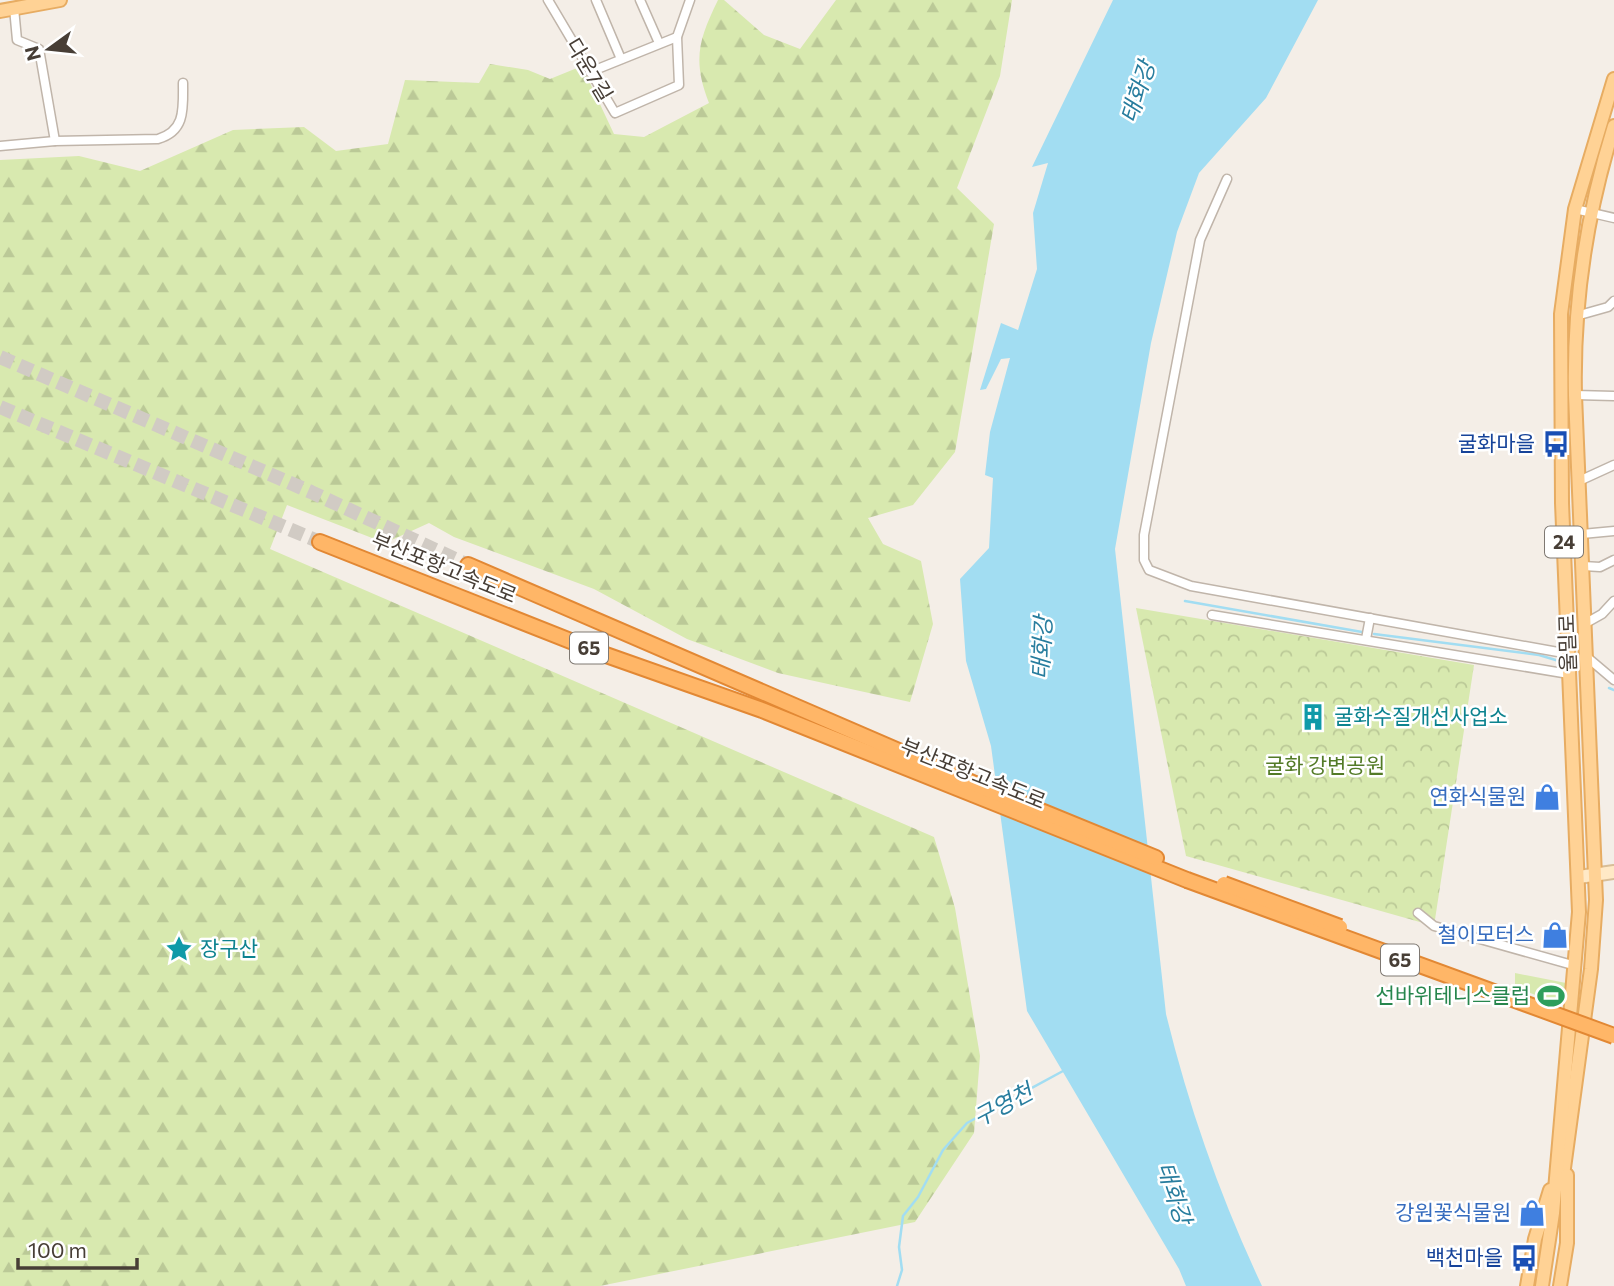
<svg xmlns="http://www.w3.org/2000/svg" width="1614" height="1286" viewBox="0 0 1614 1286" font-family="Commissioner,'Noto Sans KR',sans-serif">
	<defs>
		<pattern id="forest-firs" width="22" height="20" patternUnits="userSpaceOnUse" patternTransform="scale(1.75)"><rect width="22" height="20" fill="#d8e9af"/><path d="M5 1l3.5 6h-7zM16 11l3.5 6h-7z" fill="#bbc997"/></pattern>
		<pattern id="park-crowns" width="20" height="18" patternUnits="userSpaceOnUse" patternTransform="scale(1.75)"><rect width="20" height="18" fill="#d8e9af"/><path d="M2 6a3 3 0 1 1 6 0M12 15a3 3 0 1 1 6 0" fill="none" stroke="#bbc997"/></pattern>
	</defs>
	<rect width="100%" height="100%" fill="#f4eee7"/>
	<path fill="url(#forest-firs)" d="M 718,0 L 724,0 L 764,35 L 800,49 L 836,0 L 1012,0 L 1000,76 L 957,188 L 994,224 L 955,452 L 913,505 L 868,518 L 883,544 L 921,561 L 933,624 L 910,702 L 778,673 L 687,639 L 594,589 L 454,537 L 429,523 L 385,543 L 287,505 L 270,549 L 934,837 L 955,908 L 980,1056 L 974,1133 L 915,1222 L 600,1286 L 0,1286 L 0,160 L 79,156 L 140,171 L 233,130 L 304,127 L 336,151 L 388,144 L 405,80 L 479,83 L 490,64 L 528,70 L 550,79 L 582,66 L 614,134 L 644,137 L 709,103 C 692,60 699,39 718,0 Z"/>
	<polygon fill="url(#park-crowns)" points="1136,608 1474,665 1434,926 1186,856"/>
	<polygon fill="#d8e9af" points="1515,973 1566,983 1561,1005 1515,987"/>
	<path fill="#a2ddf2" d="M 1113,0 L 1318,0 L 1266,98 L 1199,173 L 1177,232 L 1151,343 L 1115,549 L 1166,1014 C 1189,1108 1221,1199 1262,1286 L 1186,1286 L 1179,1269 L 1027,1011 L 991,746 L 966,661 L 960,579 L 989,548 L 993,478 L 985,475 L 990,432 L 1010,358 L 1001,359 L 986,389 L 980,390 L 1001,323 L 1018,330 L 1037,269 L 1033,213 L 1048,163 L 1032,167 Z"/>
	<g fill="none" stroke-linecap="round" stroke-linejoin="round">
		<g stroke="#a2ddf2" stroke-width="2.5">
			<polyline points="1185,601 1362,632"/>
			<polyline points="1374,634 1539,655 1559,661"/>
			<polyline points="1609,688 1614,690"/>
			<polyline points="897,1286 902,1270 899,1247 903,1216 918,1197 943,1150 967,1123 1063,1071"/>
		</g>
		<g stroke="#d1cbc4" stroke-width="14" stroke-dasharray="14 7" stroke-linecap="butt">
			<polyline points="0,357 311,492 468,565"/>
			<polyline points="0,407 320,542"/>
		</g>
		<defs>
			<g id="minor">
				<polyline points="548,0 615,113 679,85 677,37 690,0"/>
				<polyline points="596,0 621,59"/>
				<polyline points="640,0 659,43"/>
				<path d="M 14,8 L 17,40 L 39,49 L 55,141 L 158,139 C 186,131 183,108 183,83"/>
				<polyline points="590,72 677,37"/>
				<polyline points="0,146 55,141"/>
				<polyline points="1227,179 1200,240 1144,535 1144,560 1149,570 1191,586 1569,654"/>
				<polyline points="1575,209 1614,218"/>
				<polyline points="1576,316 1608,307 1614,301"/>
				<polyline points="1575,395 1614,396"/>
				<polyline points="1579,481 1614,465"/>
				<polyline points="1582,534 1614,531"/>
				<polyline points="1583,566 1600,567 1614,560"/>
				<polyline points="1212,615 1569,674"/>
				<polyline points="1586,623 1602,614 1614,601"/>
				<polyline points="1366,639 1370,618"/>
				<polyline points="1588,658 1614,680"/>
				<polyline points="1418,913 1434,926 1576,966"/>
			</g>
			<polyline id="secondary" points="1579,877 1614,872"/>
			<g id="primary">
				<polyline points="0,11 60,0"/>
				<path d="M 1562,1183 L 1591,969 L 1596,900 L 1575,395 C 1573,302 1586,215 1614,126"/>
				<polyline points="1527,1286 1535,1239 1550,1190"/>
				<polyline points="1542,1286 1553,1213 1579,912 1562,503 1561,314 1575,209 1614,79"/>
				<polyline points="1560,1286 1567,1243 1567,1175"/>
			</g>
			<g id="motorway">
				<polyline points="320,542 606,655 762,710 1187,880"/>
				<polyline points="468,565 975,784 1156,858"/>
			</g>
		</defs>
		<use href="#minor" stroke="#c0b5aa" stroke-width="11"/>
		<use href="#secondary" stroke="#d8be98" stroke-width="16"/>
		<use href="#primary" stroke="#e7ac62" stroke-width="16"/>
		<use href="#motorway" stroke="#e28834" stroke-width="18"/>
		<use href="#minor" stroke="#fff" stroke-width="8"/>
		<use href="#secondary" stroke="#ffe9c6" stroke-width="12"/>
		<use href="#primary" stroke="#ffd295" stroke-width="12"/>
		<use href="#motorway" stroke="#ffb667" stroke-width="14"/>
		<defs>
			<g id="motorway-bridge">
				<polyline points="1187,880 1614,1036"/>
				<polyline points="1224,884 1340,927"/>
			</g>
		</defs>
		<use href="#motorway-bridge" stroke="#e28834" stroke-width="18" stroke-linecap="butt"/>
		<use href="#motorway-bridge" stroke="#ffb667" stroke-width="14"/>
	</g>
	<defs>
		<symbol id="bus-bare" viewBox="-9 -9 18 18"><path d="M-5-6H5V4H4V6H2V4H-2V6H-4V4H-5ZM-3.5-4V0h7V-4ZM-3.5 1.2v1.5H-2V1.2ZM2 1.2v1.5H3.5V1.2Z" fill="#1a4fb4" stroke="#fff" stroke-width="2.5" paint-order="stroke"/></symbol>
		<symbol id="building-bare" viewBox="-9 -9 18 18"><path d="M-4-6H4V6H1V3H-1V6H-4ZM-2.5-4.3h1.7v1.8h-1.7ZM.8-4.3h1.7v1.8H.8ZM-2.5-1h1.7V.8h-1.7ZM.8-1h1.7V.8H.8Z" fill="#0f9aa8" stroke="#fff" stroke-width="2.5" paint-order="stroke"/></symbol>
		<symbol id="shop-bare" viewBox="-9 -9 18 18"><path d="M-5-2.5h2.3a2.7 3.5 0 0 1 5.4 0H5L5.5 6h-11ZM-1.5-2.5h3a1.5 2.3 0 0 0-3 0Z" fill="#3f7fe0" stroke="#fff" stroke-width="2.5" paint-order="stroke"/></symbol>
		<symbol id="sight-bare" viewBox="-9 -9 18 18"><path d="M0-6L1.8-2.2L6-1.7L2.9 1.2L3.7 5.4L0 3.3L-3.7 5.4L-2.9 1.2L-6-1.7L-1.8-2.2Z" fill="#0f9aa8" stroke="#fff" stroke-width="2.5" paint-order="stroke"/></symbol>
		<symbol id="stadium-bare" viewBox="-9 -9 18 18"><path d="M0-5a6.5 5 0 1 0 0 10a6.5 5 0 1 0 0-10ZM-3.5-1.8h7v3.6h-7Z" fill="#2e9e5b" stroke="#fff" stroke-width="2.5" paint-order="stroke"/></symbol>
	</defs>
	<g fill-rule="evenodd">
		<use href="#bus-bare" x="1537" y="425" width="38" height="38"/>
		<use href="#building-bare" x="1294" y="698" width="38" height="38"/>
		<use href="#shop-bare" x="1528" y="778" width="38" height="38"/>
		<use href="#shop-bare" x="1536" y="916" width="38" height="38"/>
		<use href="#sight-bare" x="160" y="930" width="38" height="38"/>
		<use href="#stadium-bare" x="1532" y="977" width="38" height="38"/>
		<use href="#shop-bare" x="1513" y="1194" width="38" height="38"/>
		<use href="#bus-bare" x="1505" y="1239" width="38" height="38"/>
	</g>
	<g text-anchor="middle" stroke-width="5" stroke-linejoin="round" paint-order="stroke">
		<g fill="#fff" stroke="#7e7872" stroke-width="2">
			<rect x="1545" y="526.5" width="38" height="31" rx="5"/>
			<rect x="570" y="632.5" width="38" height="31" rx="5"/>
			<rect x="1381" y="944.5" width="38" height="31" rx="5"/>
		</g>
		<g font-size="19" font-weight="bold" fill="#473e36">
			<text x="1564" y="549">24</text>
			<text x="589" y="655">65</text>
			<text x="1400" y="967">65</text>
		</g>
		<g font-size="21" fill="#473e36" stroke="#fff">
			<text transform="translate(589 70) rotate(59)" y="7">다운7길</text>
			<text transform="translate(444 568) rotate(22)" y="7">부산포항고속도로</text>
			<text transform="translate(1568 643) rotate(-92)" y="7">울밀로</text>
			<text transform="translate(973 774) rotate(22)" y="7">부산포항고속도로</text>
		</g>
		<g font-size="21" fill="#164399" stroke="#fff" text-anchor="end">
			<text x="1535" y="451">굴화마을</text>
			<text x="1503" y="1265">백천마을</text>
		</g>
		<g font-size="21" fill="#0d838f" stroke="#fff" text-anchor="start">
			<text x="1334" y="724">굴화수질개선사업소</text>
			<text x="200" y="956">장구산</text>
		</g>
		<g font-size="21" fill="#537b27" stroke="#fff">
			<text x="1325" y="773">굴화 강변공원</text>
		</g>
		<g font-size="21" fill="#366cbe" stroke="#fff" text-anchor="end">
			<text x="1526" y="804">연화식물원</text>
			<text x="1534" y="942">철이모터스</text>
			<text x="1511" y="1220">강원꽃식물원</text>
		</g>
		<g font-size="21" fill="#27864d" stroke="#fff" text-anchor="end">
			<text x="1530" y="1003">선바위테니스클럽</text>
		</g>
		<g font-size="23" font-style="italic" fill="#287d9e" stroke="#fff">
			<text transform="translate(1138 92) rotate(-72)" y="8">태화강</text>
			<text transform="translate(1042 648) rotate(-87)" y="8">태화강</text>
			<text transform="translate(1003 1105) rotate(-28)" y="8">구영천</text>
			<text transform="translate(1174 1193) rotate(72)" y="8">태화강</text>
		</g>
	</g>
	<g transform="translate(49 49) rotate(255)" stroke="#ffffff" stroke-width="5" paint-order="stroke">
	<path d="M0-5L12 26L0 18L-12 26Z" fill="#473e36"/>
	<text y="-10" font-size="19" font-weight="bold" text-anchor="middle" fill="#473e36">N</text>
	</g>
	<path d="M18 1258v10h119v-10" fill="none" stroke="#473e36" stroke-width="3.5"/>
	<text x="28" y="1258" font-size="21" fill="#473e36" stroke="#ffffff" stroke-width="5" paint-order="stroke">100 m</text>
</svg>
